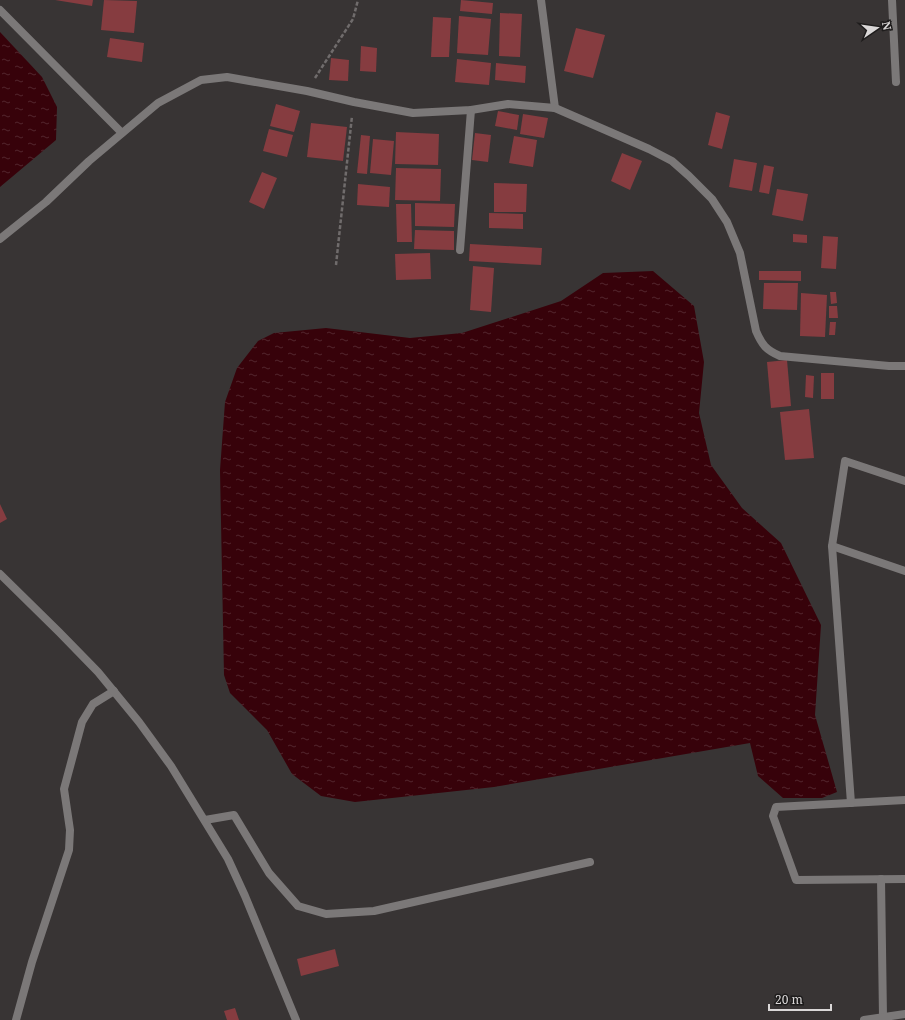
<svg xmlns="http://www.w3.org/2000/svg" width="905" height="1020" viewBox="0 0 905 1020" font-family="'Noto Serif',serif">
	<defs>
		<pattern id="water-ripples" width="26" height="14" patternUnits="userSpaceOnUse"><rect width="26" height="14" fill="#37020a"/><path d="M2 4q2-2 4 0t4 0M15 11q2-2 4 0t4 0" fill="none" stroke="#53262d"/></pattern>
	</defs>
	<rect width="100%" height="100%" fill="#383434"/>
	<g fill="url(#water-ripples)">
		<polygon points="0,32 42,77 57,107 56,140 0,187"/>
		<polygon points="653,271 694,306 704,362 699,413 711,465 742,508 781,543 821,625 815,715 837,792 822,798 783,798 758,776 750,743 494,787 355,802 321,796 292,774 267,730 230,693 224,675 220,470 225,402 237,368 258,341 274,333 326,328 410,338 462,333 561,301 603,273"/>
	</g>
	<g fill="#863c40">
		<polygon points="55,0 93,0 92,6"/>
		<polygon points="104,0 137,1 134,33 101,30"/>
		<polygon points="461,0 493,3 492,14 460,11"/>
		<polygon points="500,13 522,14 520,57 499,56"/>
		<polygon points="459,16 491,19 488,55 457,53"/>
		<polygon points="433,17 451,18 449,57 431,57"/>
		<polygon points="576,28 605,35 593,78 564,71"/>
		<polygon points="110,38 144,43 142,62 107,57"/>
		<polygon points="361,46 377,48 376,72 360,71"/>
		<polygon points="331,58 349,60 348,81 329,80"/>
		<polygon points="457,59 491,63 489,85 455,82"/>
		<polygon points="496,63 526,66 525,83 495,80"/>
		<polygon points="276,104 300,111 294,132 270,126"/>
		<polygon points="498,111 519,115 517,130 495,126"/>
		<polygon points="716,112 730,116 722,149 708,145"/>
		<polygon points="523,114 548,118 544,138 520,134"/>
		<polygon points="311,123 347,127 343,161 307,157"/>
		<polygon points="269,129 293,135 287,157 263,151"/>
		<polygon points="396,132 439,134 438,165 395,164"/>
		<polygon points="475,133 491,135 488,162 472,160"/>
		<polygon points="361,135 370,136 367,174 357,173"/>
		<polygon points="514,136 537,140 533,167 509,163"/>
		<polygon points="373,139 394,141 391,175 370,173"/>
		<polygon points="622,153 642,161 630,190 611,181"/>
		<polygon points="734,159 757,163 752,191 729,187"/>
		<polygon points="764,165 774,167 769,194 759,192"/>
		<polygon points="396,168 441,169 440,201 395,200"/>
		<polygon points="262,172 277,178 264,209 249,202"/>
		<polygon points="494,183 527,184 526,212 494,212"/>
		<polygon points="358,184 390,187 389,207 357,205"/>
		<polygon points="777,189 808,194 803,221 772,215"/>
		<polygon points="415,203 455,204 454,227 415,226"/>
		<polygon points="396,204 411,204 412,242 397,242"/>
		<polygon points="489,213 523,214 523,229 489,228"/>
		<polygon points="415,230 454,231 454,250 414,249"/>
		<polygon points="793,234 807,235 807,243 793,242"/>
		<polygon points="823,236 838,237 836,269 821,268"/>
		<polygon points="470,244 542,248 541,265 469,261"/>
		<polygon points="430,253 431,279 396,280 395,254"/>
		<polygon points="473,266 494,268 491,312 470,310"/>
		<polygon points="759,271 801,271 801,281 759,280"/>
		<polygon points="764,283 798,283 797,310 763,309"/>
		<polygon points="830,292 836,292 837,303 831,304"/>
		<polygon points="801,293 827,295 825,337 800,336"/>
		<polygon points="829,306 837,306 838,318 829,318"/>
		<polygon points="830,322 836,322 835,335 829,335"/>
		<polygon points="787,360 791,406 771,408 767,362"/>
		<rect x="821" y="373" width="13" height="26"/>
		<polygon points="806,375 814,376 813,398 805,397"/>
		<polygon points="809,409 814,458 785,460 780,412"/>
		<polygon points="0,504 7,519 0,523"/>
		<polygon points="335,949 339,966 301,976 297,959"/>
		<polygon points="235,1008 239,1020 227,1020 224,1011"/>
	</g>
	<g fill="none" stroke-linecap="round" stroke-linejoin="round">
		<g stroke="#706c6c" stroke-width="2.5" stroke-dasharray="4 2" stroke-linecap="butt">
			<polyline points="315,78 353,19 358,0"/>
			<polyline points="336,265 352,116"/>
		</g>
		<g stroke="#7b7878" stroke-width="8">
			<polyline points="0,10 122,133"/>
			<polyline points="205,820 234,815 269,873 298,906 326,914 374,911 590,862"/>
		</g>
		<g stroke="#7b7878" stroke-width="8">
			<polyline points="541,0 555,108"/>
			<polyline points="892,0 896,82"/>
			<path d="M 0,239 L 46,202 L 89,161 L 158,103 L 201,80 L 227,77 L 307,91 L 354,102 L 413,113 L 471,110 L 508,104 L 555,108 L 649,149 L 672,161 L 689,176 L 712,199 L 727,222 L 740,253 L 756,331 C 762,345 766,350 780,356 L 889,366 L 905,366"/>
			<polyline points="460,250 471,110"/>
			<polyline points="832,546 905,571"/>
			<polyline points="905,800 776,807 773,816 796,880 905,879"/>
			<polyline points="851,803 832,546 845,461 905,481"/>
			<polyline points="881,879 883,1017"/>
			<polyline points="16,1020 32,962 69,850 70,830 64,789 82,722 93,704 114,691"/>
			<polyline points="864,1020 905,1014"/>
		</g>
		<polyline stroke="#7b7878" stroke-width="8" points="0,574 59,632 98,672 139,722 171,766 228,859 245,896 296,1020"/>
	</g>
	<g transform="translate(877 28) rotate(77)" stroke="#1e1c1c" stroke-width="3" paint-order="stroke">
	<path d="M0-3L7 15L0 10L-7 15Z" fill="#dbd8d8"/>
	<text y="-6" font-size="11" font-weight="bold" text-anchor="middle" fill="#dbd8d8">N</text>
	</g>
	<path d="M769 1004v6h62v-6" fill="none" stroke="#dbd8d8" stroke-width="2"/>
	<text x="775" y="1004" font-size="12" fill="#dbd8d8" stroke="#1e1c1c" stroke-width="3" paint-order="stroke">20 m</text>
</svg>
